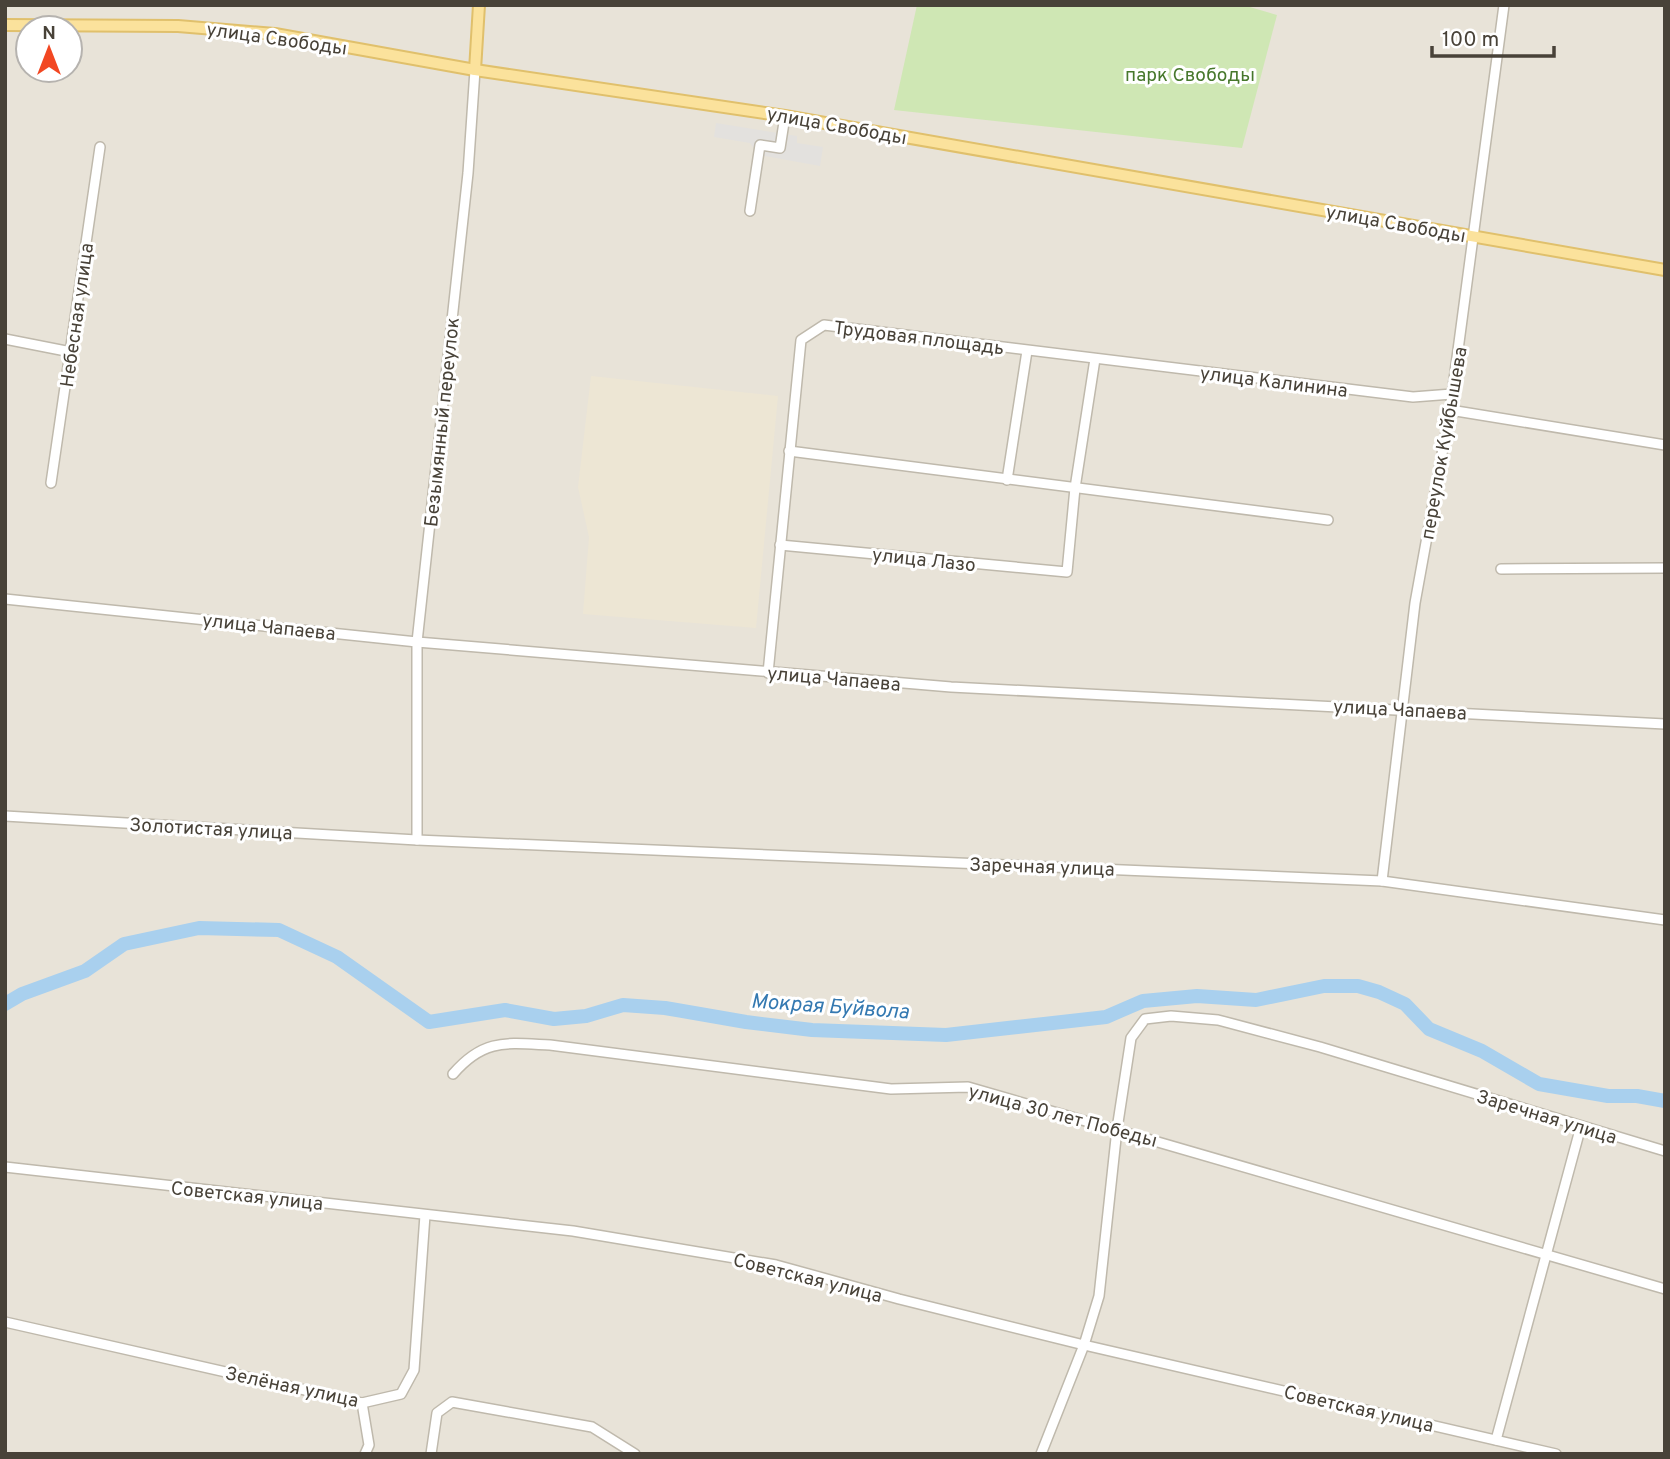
<svg xmlns="http://www.w3.org/2000/svg" width="1670" height="1459" viewBox="0 0 1670 1459" font-family="Overpass,sans-serif">
	<rect width="100%" height="100%" fill="#f4f1ea"/>
	<path fill="#e8e3d8" fill-rule="evenodd" d="M 5,5 L 1665,5 L 1665,1454 L 5,1454 ZM 28,28 L 70,28 L 70,70 L 28,70 Z"/>
	<polygon fill="#ede6d4" points="591,376 778,396 756,628 583,614 589,537 578,487"/>
	<polygon fill="#cfe7b4" points="917,5 1243,5 1277,15 1242,148 894,110"/>
	<polygon fill="#e3e1de" points="716,123 797,136 797,143 823,147 820,166 759,155 750,143 714,137"/>
	<g fill="none" stroke-linecap="round" stroke-linejoin="round">
		<polyline stroke="#a9d0ee" stroke-width="14" points="5,1004 22,994 85,971 124,944 199,928 279,930 337,957 429,1022 505,1010 554,1019 586,1016 623,1005 665,1008 746,1022 812,1030 946,1035 1106,1017 1143,1001 1197,996 1256,1000 1324,986 1358,986 1379,992 1405,1004 1429,1029 1482,1051 1539,1084 1608,1096 1637,1096 1665,1101"/>
		<defs>
			<g id="minor">
				<polyline points="750,211 760,145 780,148 785,116"/>
				<polyline points="5,339 71,352"/>
				<polyline points="1450,410 1665,445"/>
				<polyline points="789,451 1328,520"/>
				<polyline points="1007,480 1027,351"/>
				<polyline points="51,483 100,147"/>
				<polyline points="780,545 1067,572 1075,488 1095,359"/>
				<polyline points="1501,569 1665,568"/>
				<polyline points="5,599 417,642 951,687 1665,724"/>
				<polyline points="768,673 801,340 824,325 1413,397 1452,394"/>
				<polyline points="5,816 417,840 1382,881 1665,920"/>
				<polyline points="417,840 417,642 468,173 475,70"/>
				<polyline points="1382,881 1415,603 1450,410 1504,5"/>
				<path d="M 453,1074 C 484,1038 507,1043 550,1045 L 891,1089 L 968,1087 L 1665,1289"/>
				<polyline points="5,1167 573,1231 776,1265 899,1299 1084,1345 1556,1454"/>
				<polyline points="5,1322 362,1403 401,1394 414,1370 425,1215"/>
				<polyline points="362,1403 369,1445 365,1454"/>
				<polyline points="1496,1440 1581,1126"/>
				<polyline points="431,1454 437,1413 452,1402 592,1427 635,1454"/>
				<polyline points="1041,1454 1084,1345 1099,1296 1117,1129 1131,1038 1145,1019 1171,1016 1218,1020 1320,1047 1665,1151"/>
			</g>
			<g id="major">
				<polyline points="5,25 178,26 275,34 475,70 785,116 1665,270"/>
				<polyline points="475,70 479,5"/>
			</g>
		</defs>
		<use href="#minor" stroke="#bfb9ac" stroke-width="12"/>
		<use href="#major" stroke="#e0c06c" stroke-width="14"/>
		<use href="#minor" stroke="#fff" stroke-width="9"/>
		<use href="#major" stroke="#fbe29c" stroke-width="10"/>
	</g>
	<g text-anchor="middle" stroke-width="6" stroke-linejoin="round" paint-order="stroke">
		<g font-size="19" fill="#484238" stroke="#fff">
			<text transform="translate(277 38) rotate(8)" y="7">улица Свободы</text>
			<text transform="translate(837 125) rotate(10)" y="7">улица Свободы</text>
			<text transform="translate(1396 223) rotate(10)" y="7">улица Свободы</text>
			<text transform="translate(76 315) rotate(-82)" y="7">Небесная улица</text>
			<text transform="translate(919 337) rotate(7)" y="7">Трудовая площадь</text>
			<text transform="translate(1274 381) rotate(7)" y="7">улица Калинина</text>
			<text transform="translate(441 422) rotate(-84)" y="7">Безымянный переулок</text>
			<text transform="translate(1443 443) rotate(-80)" y="7">переулок Куйбышева</text>
			<text transform="translate(924 559) rotate(6)" y="7">улица Лазо</text>
			<text transform="translate(269 626) rotate(6)" y="7">улица Чапаева</text>
			<text transform="translate(834 678) rotate(5)" y="7">улица Чапаева</text>
			<text transform="translate(1400 709) rotate(3)" y="7">улица Чапаева</text>
			<text transform="translate(211 828) rotate(3)" y="7">Золотистая улица</text>
			<text transform="translate(1042 866) rotate(2)" y="7">Заречная улица</text>
			<text transform="translate(1063 1115) rotate(15)" y="7">улица 30 лет Победы</text>
			<text transform="translate(1547 1116) rotate(17)" y="7">Заречная улица</text>
			<text transform="translate(247 1195) rotate(6)" y="7">Советская улица</text>
			<text transform="translate(808 1277) rotate(14)" y="7">Советская улица</text>
			<text transform="translate(292 1386) rotate(12)" y="7">Зелёная улица</text>
			<text transform="translate(1359 1408) rotate(13)" y="7">Советская улица</text>
		</g>
		<g font-size="19" fill="#47782c" stroke="#fff">
			<text x="1190" y="81">парк Свободы</text>
		</g>
		<g font-size="21" font-style="italic" fill="#3479b1" stroke="#fff">
			<text transform="translate(830 1006) rotate(4)" y="7">Мокрая Буйвола</text>
		</g>
	</g>
	<rect width="1670" height="1459" fill="none" stroke="#484238" stroke-width="14"/>
	<g transform="translate(49 49)"><circle r="33" fill="#ffffff" stroke="#b6b3af" stroke-width="2"/>
	<path d="M0-5L12 26L0 18L-12 26Z" fill="#f24722"/>
	<text y="-10" font-size="19" font-weight="bold" text-anchor="middle" fill="#484238">N</text>
	</g>
	<path d="M1432 46v10h122v-10" fill="none" stroke="#484238" stroke-width="3.5"/>
	<text x="1442" y="46" font-size="21" fill="#484238" stroke="#ffffff" stroke-width="5" paint-order="stroke">100 m</text>
</svg>
